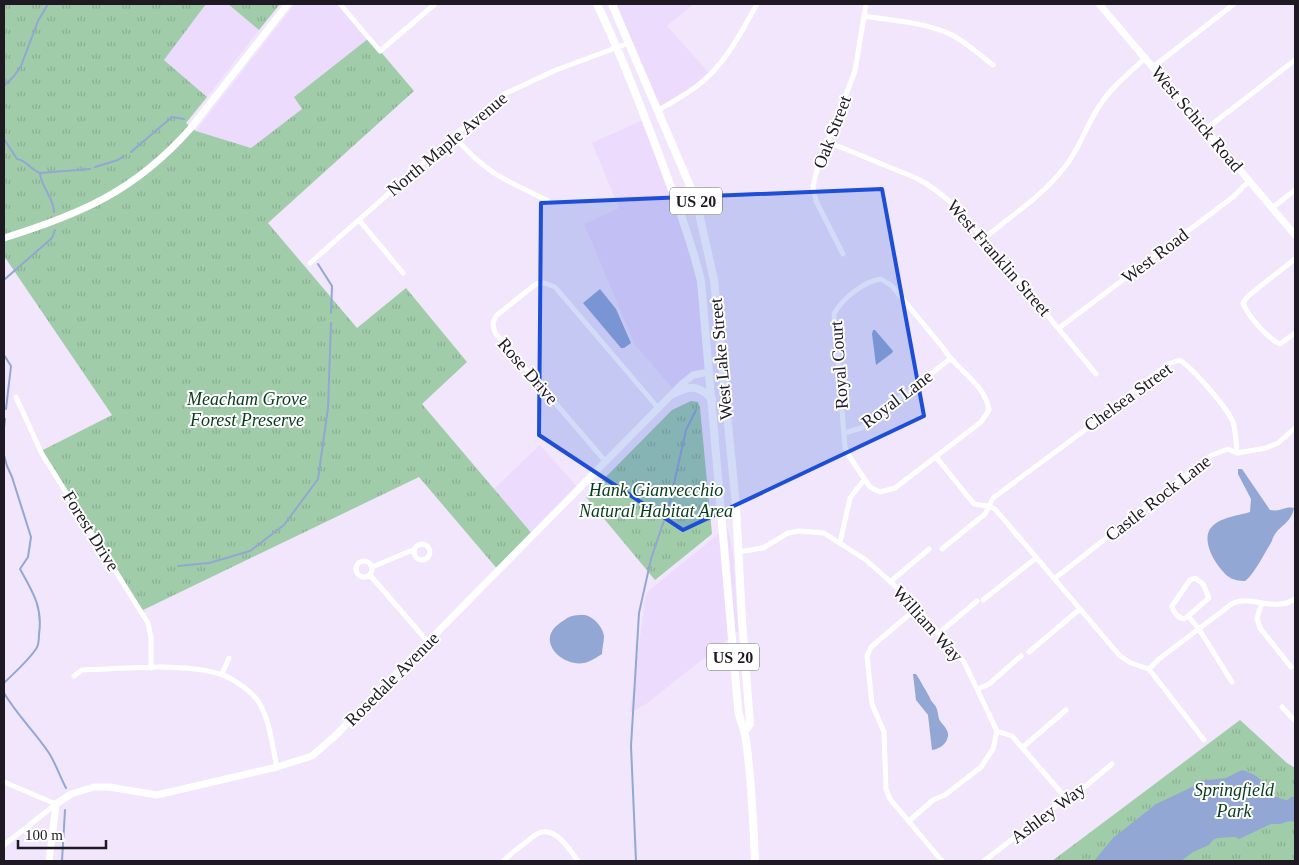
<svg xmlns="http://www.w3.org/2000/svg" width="1299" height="865" viewBox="0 0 1299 865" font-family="'Times New Roman',serif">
<defs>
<pattern id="park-tufts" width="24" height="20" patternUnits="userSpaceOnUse" patternTransform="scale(1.25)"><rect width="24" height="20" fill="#a1ccaa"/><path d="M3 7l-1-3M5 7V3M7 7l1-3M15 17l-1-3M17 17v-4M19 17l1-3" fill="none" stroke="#8aaf92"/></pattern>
</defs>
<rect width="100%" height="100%" fill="#f1e6fc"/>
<path fill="#ecdbfd" d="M206,4H228L259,30L207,97L164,60Z
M295,4H343L371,36L294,97L302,109L251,148L196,131Z
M614,4H693L667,26L709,73L697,84L658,108Z
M643,120L677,208L696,269L708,370L674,390L635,345L584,224L619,208L592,143Z
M540,445L578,488L533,534L494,489Z
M727,527L733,551L738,631L646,704L630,713L646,593Z"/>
<path fill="url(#park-tufts)" d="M4,4H206L164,60L207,97L186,123L196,131L251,148L302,109L294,97L369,38L414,91L268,223L357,328L406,288L467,362L422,404L534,536L499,571L419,477L141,611L41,451L112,415L4,256Z
M228,4H280L259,30Z
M691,401L698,402L700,408L712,534L655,580L586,497L672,410Z
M1240,720L1287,763L1295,768V861H1052Z"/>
<path fill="#92a7d3" d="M600,289L616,309L631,343L624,348H621L583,303Z
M873,330H875L893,351L892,353L876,365L872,334Z
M1238,469H1242L1270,510C1282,512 1284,506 1294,508C1291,525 1276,526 1272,541C1265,552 1254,575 1245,581C1240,581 1233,580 1229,577C1218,569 1201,543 1210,529C1219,517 1237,516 1250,512L1251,499L1238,474Z
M584,615C593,616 603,627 604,636C604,642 602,648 602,654C597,657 590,662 584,663C561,667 535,640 560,623C570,616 571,615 584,615Z
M913,674H916C921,682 925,689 930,698C931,702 935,704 936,707C938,711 938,715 939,719C942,725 949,729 948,736C947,744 939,749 932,750L928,715L916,700Z
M1242,770C1246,771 1253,774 1256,776C1269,785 1271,799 1288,800L1291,797H1295V822L1290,821L1280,824H1271L1239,839L1235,837L1217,838L1213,840L1209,845L1193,852L1181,861H1094L1113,838L1156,804L1192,787L1199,781L1226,778Z"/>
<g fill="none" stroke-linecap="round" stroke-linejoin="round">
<path stroke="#92a7d3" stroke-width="2" d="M4,86L14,76L21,66L38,21L48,4
M4,139L17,159C26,160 30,169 40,173L90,169
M131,152L172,117L184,119
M95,167L118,160L124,156
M40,173C41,187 54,198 54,212
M318,264L332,286L331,313
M5,279L52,238L55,230
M4,355L11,366L6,409
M4,428L5,419
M4,455L7,466L12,477L31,537L28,557L20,569C33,592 43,608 39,634C39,639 39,645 36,649C27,662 15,672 4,683
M178,566L209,563L250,551L284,525L318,479L328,408L331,323
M4,693C17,715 35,732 49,753C56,764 60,777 66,788
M62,861L65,810
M636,861L631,746L639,613L651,559L669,506L686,430L696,410"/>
<path stroke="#fff" stroke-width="5" d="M340,4L380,51L435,4
M864,16C893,21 925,22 952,35C967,43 980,55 993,65
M1153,67L1234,4
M657,111C671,103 685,95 697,86C725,65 740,34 757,4
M1206,129L1295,60
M454,136C484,172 506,181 547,200
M828,142L916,178C954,197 979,234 1005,265C1036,301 1066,338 1096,374
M1272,208L1295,190
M359,220L403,273
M983,239C1010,217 1042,196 1064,168C1080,149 1086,125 1100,105C1111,87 1130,73 1145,58
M843,254L816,201L813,186L817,170L855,71L866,4
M1295,259L1248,296L1243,303C1248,316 1267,338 1280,344L1295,333
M310,263L454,136L504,94L556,70L629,43
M881,279L892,286L944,349C957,371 985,383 989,410L981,422L895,488L880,492L870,487L849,456L845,447L834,314C842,299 864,281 881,279Z
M1059,328L1233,197L1249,181
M16,397L42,454L148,623L151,637V668
M845,433L861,428L950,359
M936,457L974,504L988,506L995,509L1120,656L1131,663L1149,669L1204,740
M606,462L496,334C492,326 492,322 497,315L536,284L544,283L555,287L659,409
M840,543L850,498L864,480
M414 552a8 8 0 1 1 16 0a8 8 0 1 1-16 0Z
M942,549L985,514L993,498L1085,430L1168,364L1180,360C1194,370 1226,406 1233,422C1236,432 1236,443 1237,453
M738,552L763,548L788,533L799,531L824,533L866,560L894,585L917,608L964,662L997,731L993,749L981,767L945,795L933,800L909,821
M356 569a8 8 0 1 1 16 0a8 8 0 1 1-16 0Z
M372,567L415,549
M370,575L428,642
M1054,579L1212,455L1228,449L1237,453L1266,448L1278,443L1295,428
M890,582L929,549
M983,600L1036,558
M1262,603L1257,618L1260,628L1291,667
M917,608L871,647L867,656L872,704L884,732L886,789L890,799L942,861
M1188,616L1184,619C1178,618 1173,612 1172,606L1190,580L1195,578L1203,584L1209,598L1188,616L1199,629L1232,682
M939,633L977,601
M1029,652L1080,609
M1149,669L1159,659L1233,603C1256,595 1272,613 1295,599
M222,674L229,658
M74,676L82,670C122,669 183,662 220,674C231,677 251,691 258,701C270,719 272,746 277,767
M978,689L989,684L1021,656
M1282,707L1295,721
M997,731L1012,736L1066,798
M1023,747L1066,710
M4,782L56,804L4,845
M504,861C510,854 518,848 525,843C530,839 536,833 542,832C558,829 570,851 578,861
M984,861L1066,798L1075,795L1112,764"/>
<path stroke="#fff" stroke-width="7" d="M1099,4L1295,235
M4,238C81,214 135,191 190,129L288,4
M49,861L56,804L71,794L94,787H109L157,795L277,767L312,756L335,736L682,384L693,375L709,372"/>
<path stroke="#fff" stroke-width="8" d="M597,4C620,52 639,102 658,152C674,195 690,237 701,281L738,708C739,720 745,729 746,741C752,781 753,821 755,861
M612,4L696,200L714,280L736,506L742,620L750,724L745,731
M673,394C689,386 698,384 712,399"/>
</g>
<path fill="#1d4ed8" fill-opacity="0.2" stroke="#1d4ed8" stroke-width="4" stroke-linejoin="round" d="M882,189L924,416L683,530L539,435L541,203Z"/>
<g text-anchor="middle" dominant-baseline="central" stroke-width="4" stroke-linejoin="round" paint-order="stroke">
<g fill="#fff" stroke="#625e65" stroke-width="1">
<rect x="670" y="187.5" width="52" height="27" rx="4"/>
<rect x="707" y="643.5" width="52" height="27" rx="4"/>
</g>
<g font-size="16" font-weight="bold" fill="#1e1923">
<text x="696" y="201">US 20</text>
<text x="733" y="657">US 20</text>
</g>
<g font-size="18" fill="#1e1923" stroke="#fff">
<text transform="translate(1197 119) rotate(50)">West Schick Road</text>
<text transform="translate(832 132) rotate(-69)">Oak Street</text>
<text transform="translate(447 144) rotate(-40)">North Maple Avenue</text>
<text transform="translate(1155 256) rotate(-37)">West Road</text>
<text transform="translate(999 258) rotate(49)">West Franklin Street</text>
<text transform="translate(721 359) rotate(-95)">West Lake Street</text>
<text transform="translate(839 365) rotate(-94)">Royal Court</text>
<text transform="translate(528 371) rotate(49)">Rose Drive</text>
<text transform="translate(1128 397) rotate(-36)">Chelsea Street</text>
<text transform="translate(897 399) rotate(-37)">Royal Lane</text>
<text transform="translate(1158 498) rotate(-38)">Castle Rock Lane</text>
<text transform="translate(91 531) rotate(58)">Forest Drive</text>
<text transform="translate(928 624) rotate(48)">William Way</text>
<text transform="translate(392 679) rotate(-45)">Rosedale Avenue</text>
<text transform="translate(1048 813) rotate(-37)">Ashley Way</text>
</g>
<g font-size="18" font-style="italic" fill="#073c1b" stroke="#fff">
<text x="247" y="399">Meacham Grove<tspan x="247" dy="21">Forest Preserve</tspan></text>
<text x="656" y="490">Hank Gianvecchio<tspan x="656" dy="21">Natural Habitat Area</tspan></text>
<text x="1234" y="790">Springfield<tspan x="1234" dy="21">Park</tspan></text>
</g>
</g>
<rect width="1299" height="865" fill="none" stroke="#1e1923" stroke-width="10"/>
<path d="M18 840v8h88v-8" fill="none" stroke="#1e1923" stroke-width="2.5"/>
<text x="25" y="840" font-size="15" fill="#1e1923" stroke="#ffffff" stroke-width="4" paint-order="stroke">100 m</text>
</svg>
